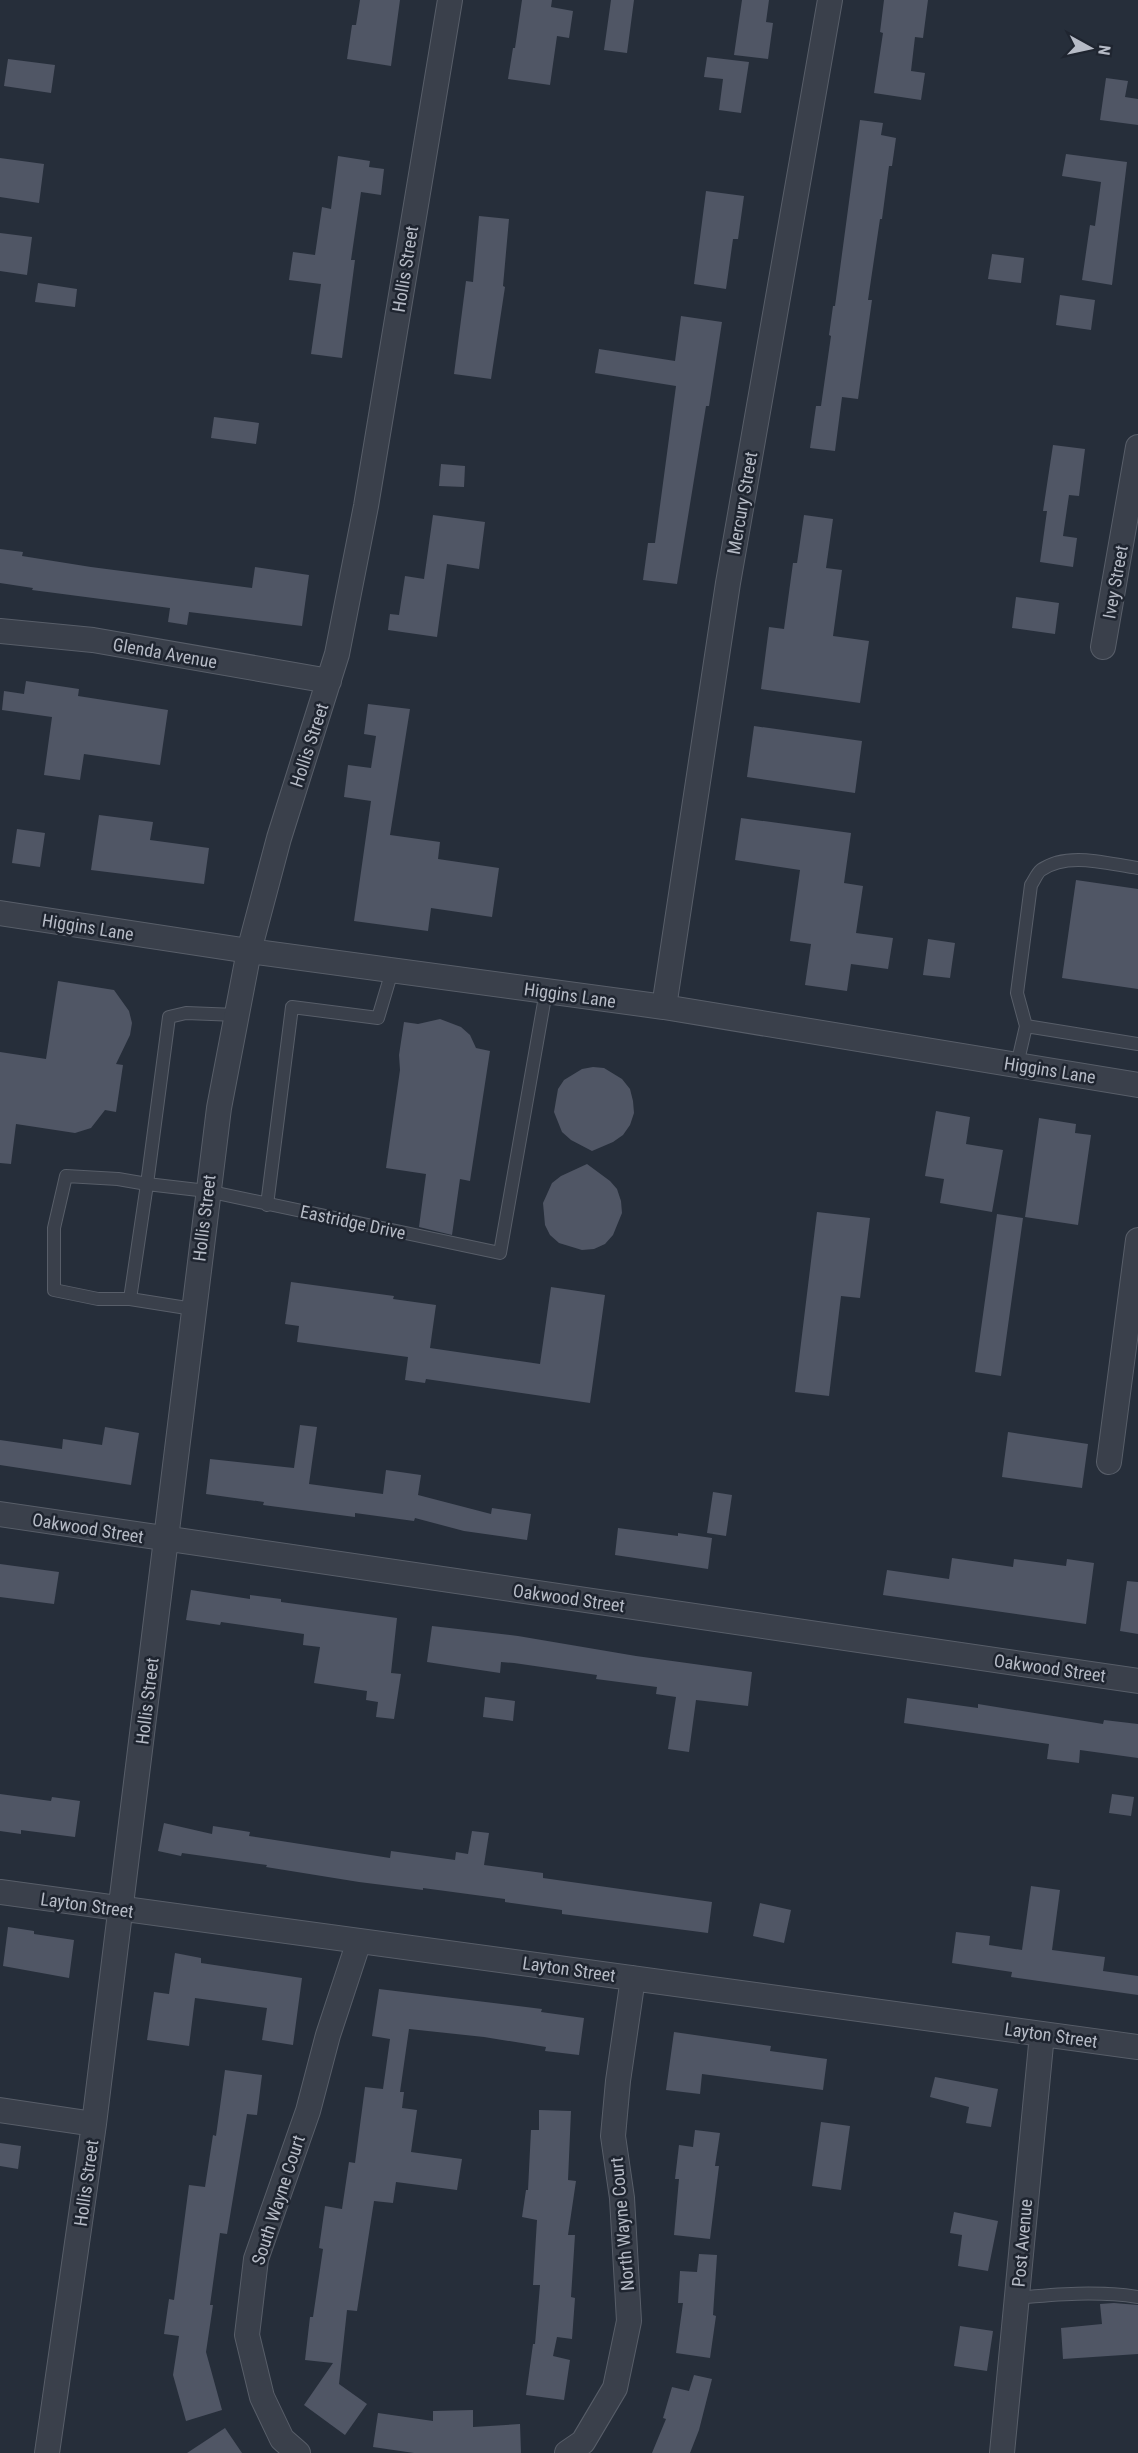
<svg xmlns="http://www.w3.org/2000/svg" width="1138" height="2453" viewBox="0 0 1138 2453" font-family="'Roboto Condensed',sans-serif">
<rect width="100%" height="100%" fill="#262e3a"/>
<path fill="#505665" d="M360,0H400L391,66L347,59L352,25H356Z
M522,0H552L551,7L573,11L569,38L557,36L550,85L508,79L513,48H515Z
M611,0H634L627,53L604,50Z
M742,0H769L766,22L773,23L768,59L734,55Z
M884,0H928L923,38L915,37L911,71L925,73L921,100L874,93L883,33L880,32Z
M707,57L749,62L741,113L719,110L723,79L704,77Z
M8,59L55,65L51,93L4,86Z
M1106,78L1128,81L1125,97L1138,99V125L1100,120Z
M860,120L883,123L881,135L896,138L892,166H889L882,219H880L868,300H872L858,399L842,397L835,451L810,448L816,406H821L831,336L829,335L833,306H835Z
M1066,154L1127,162L1112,285L1082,280L1090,225L1095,226L1101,182L1062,176Z
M338,156L370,161L369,167L384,169L381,195L361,192L351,260H355L342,358L311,354L321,284L289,280L293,252L315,255L322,207L331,209Z
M0,158L44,164L39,203L0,197Z
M706,191L744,196L738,239H733L726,289L694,284Z
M479,216L509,219L503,286L505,287L491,379L454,374L466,281L473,282Z
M0,233L32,237L27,275L0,271Z
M992,254L1024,258L1021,283L988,279Z
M38,283L77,289L75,307L35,302Z
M1060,295L1095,300L1091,330L1056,325Z
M681,316L722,322L709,406H706L677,584L643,580L648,543H655L676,386L595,373L599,349L675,361Z
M214,417L259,423L256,444L211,438Z
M1053,445L1085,449L1079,496L1069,495L1063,536L1077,538L1073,567L1040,562L1047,511H1043Z
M441,464L465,466L464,487L439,486Z
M433,515L485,522L479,569L447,564L437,637L388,630L390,614L399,615L405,576L424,579Z
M804,515L833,519L826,568L842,570L833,636L869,641L860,703L761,689L769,627L784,629L793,563H797Z
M0,549L23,552L22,556L91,567L252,588L255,567L309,575L302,626L189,612L187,625L168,622L170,608L32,590L33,588L0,583Z
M1016,597L1059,603L1055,634L1012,628Z
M26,681L79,689L78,696L168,710L160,765L84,754L80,780L44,775L52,717L2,710L4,691L24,694Z
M368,704L410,709L390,835L440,842L438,859L499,868L492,917L431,908L428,931L354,921L371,801L344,797L348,765L371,768L376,736L364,734Z
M754,726L862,741L855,793L747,777Z
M99,815L153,822L150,840L209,848L204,884L91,870Z
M741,818L851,833L844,883L863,886L856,933L893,938L888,969L851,964L847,991L805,985L811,944L790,941L800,870L735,860Z
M17,829L45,833L40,867L12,863Z
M1076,880L1138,889V989L1062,978Z
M928,939L955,943L950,978L923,975Z
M58,981L114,990L129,1011L132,1023L130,1035L116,1064L123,1065L116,1112L105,1110L91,1128L75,1133L16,1124L11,1164L0,1163V1052L46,1059Z
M440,1019L461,1027L470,1035L476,1048L490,1051L470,1181L460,1179L452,1235L419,1227L426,1174L386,1168L400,1070L399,1055L404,1022L418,1024Z
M593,1067L604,1068L622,1079L630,1089L633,1101L634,1113L630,1125L623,1135L613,1142L592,1151L571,1140L562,1132L554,1112L558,1089L564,1080L582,1069Z
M936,1111L970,1117L966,1144L1003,1150L992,1212L940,1203L944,1179L925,1176Z
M1039,1118L1076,1124L1075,1133L1091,1135L1078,1225L1025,1217Z
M587,1164L610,1181L617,1189L621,1201L622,1213L613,1235L605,1244L594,1249L582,1250L559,1243L550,1235L545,1225L543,1203L552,1183L561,1176Z
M817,1212L870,1218L860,1298L841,1296L829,1396L795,1392Z
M997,1214L1023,1218L1001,1376L975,1372Z
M291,1282L394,1296L393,1299L436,1305L430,1348L540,1364L551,1287L605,1295L590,1403L426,1379L425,1383L405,1380L408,1357L297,1342L299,1326L285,1324Z
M300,1425L317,1427L309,1484L383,1494L386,1470L421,1475L418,1495L491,1514L492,1508L531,1514L527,1540L464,1531L415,1518L414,1521L355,1513V1517L263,1505L264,1502L206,1494L210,1459L294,1468Z
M105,1427L139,1433L131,1485L0,1465V1440L62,1449L63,1439L102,1445Z
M1008,1432L1088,1444L1082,1488L1002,1477Z
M713,1492L732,1495L726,1536L707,1533Z
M618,1528L678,1536V1533L712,1538L708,1569L615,1555Z
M952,1558L1013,1567L1014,1559L1066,1566L1067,1559L1094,1563L1086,1624L883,1595L887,1570L949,1579Z
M0,1564L59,1572L54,1604L0,1597Z
M1127,1581L1138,1582V1634L1120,1631Z
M191,1590L250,1599V1595L281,1599V1602L397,1618L391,1673L401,1674L394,1719L376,1717L378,1702L366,1700L367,1691L314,1683L320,1647L303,1645L304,1634L221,1622L220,1625L186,1620Z
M432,1626L518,1636L636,1656L752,1672L748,1706L696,1700L689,1752L668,1749L676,1697L656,1694L657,1687L596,1679L597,1675L514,1663L501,1662L500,1673L427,1662Z
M485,1697L515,1701L513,1721L483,1717Z
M907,1698L978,1708V1704L1103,1724L1104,1720L1138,1724V1758L1080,1750L1079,1763L1047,1759L1049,1744L904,1723Z
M0,1794L51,1801L52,1797L80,1801L75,1837L21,1830V1834L0,1831Z
M1112,1794L1134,1797L1131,1816L1109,1813Z
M164,1823L212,1834L213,1826L250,1832L249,1836L390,1858L391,1851L455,1860L456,1852L468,1854L472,1831L489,1833L484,1865L543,1873V1878L712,1902L708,1933L562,1914V1910L505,1902V1899L423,1888V1890L359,1882L266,1867L267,1865L182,1853L181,1856L158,1851Z
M1031,1886L1060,1890L1052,1950L1105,1957L1103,1971L1138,1976V1995L1011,1977L1012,1972L952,1963L956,1932L990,1936L989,1945L1022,1950Z
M760,1903L791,1910L784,1943L753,1936Z
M8,1927L34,1931V1934L74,1940L69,1978L3,1966Z
M175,1953L201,1958V1963L302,1978L293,2045L262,2040L267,2008L195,1998L189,2046L147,2040L154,1992L169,1994Z
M379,1989L542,2009L541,2012L584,2018L579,2055L545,2051L546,2047L484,2037L409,2029L400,2092H404L402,2108L417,2110L411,2152L462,2159L457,2190L396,2182L393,2203L374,2201L357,2311L347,2310L339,2384L367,2404L345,2435L304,2405L333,2363L305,2360L310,2317H313L323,2249L319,2248L325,2206L342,2209L349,2162L355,2163L365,2087L383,2089L390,2039L372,2036Z
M674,2032L771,2046L770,2051L827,2059L823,2090L702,2074L700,2094L666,2090Z
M225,2070L262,2075L257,2115L247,2114L227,2234L220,2233L210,2305H213L206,2352L222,2410L186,2421L173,2375L179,2336L164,2334L169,2299L174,2300L189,2185L205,2187L213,2135L216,2136Z
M935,2077L998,2089L991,2127L966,2123L969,2107L930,2097Z
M539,2110L571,2111L568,2180L576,2181L568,2235H575L571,2297L575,2298L572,2339L557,2337L553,2356L570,2360L564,2400L526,2395L533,2344H535L540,2285H533L537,2220L522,2217L526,2190H528L531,2130H539Z
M821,2122L850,2126L841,2190L812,2186Z
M695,2130L720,2133L715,2166H719L710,2239L674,2235L679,2179H675L679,2145L693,2147Z
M0,2143L21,2146L18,2169L0,2166Z
M954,2212L998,2221L988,2271L958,2266L962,2235L950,2233Z
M699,2254L717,2255L713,2315L716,2316L710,2358L676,2353L683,2303H678L680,2271L697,2272Z
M1114,2303L1138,2305V2354L1063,2359L1061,2328L1102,2324L1100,2304Z
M960,2326L993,2331L987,2371L954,2366Z
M694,2375L712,2379L699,2430L690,2453H652L666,2419L663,2418L672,2387L689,2391Z
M473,2410V2427L520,2424L521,2453H414L373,2447L378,2413L433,2421V2411Z
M225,2428L242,2453H187Z"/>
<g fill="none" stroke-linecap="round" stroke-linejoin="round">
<g stroke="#585e69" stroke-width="14">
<path id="service" d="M237,1015L186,1013L169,1017L147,1184L207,1191L500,1253L546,991
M1026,1026L1138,1044
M1017,1065L1026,1026L1017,993L1031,885C1034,881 1037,873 1041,870C1068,851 1108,864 1138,868
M267,1205L292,1007L378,1018L392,971
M130,1299H98L54,1290V1228L66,1176L118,1179L147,1184L130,1299L193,1309
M1017,2298C1058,2294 1097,2291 1138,2297"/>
</g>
<g stroke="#585e69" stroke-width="26">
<path id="minor" d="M0,631L93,640L329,681
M1103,647L1138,447
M0,913L249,951L664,1007L1138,1085
M664,1007L728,583L830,0
M1109,1462L1138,1240
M0,1514L1138,1681
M0,1892L1138,2047
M0,2110L94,2124
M47,2453L94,2124L219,1108L249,951L279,838L337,654L366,506L450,0
M298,2453L282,2439L262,2397L247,2335L256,2259L308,2111L328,2035L359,1941
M567,2453L583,2442L615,2388L629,2321L622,2198L613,2136L618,2081L633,1978
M1002,2453L1042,2034"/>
</g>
<use href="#service" stroke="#3a404b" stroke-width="12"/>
<use href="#minor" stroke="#3a404b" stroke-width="24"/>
</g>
<g text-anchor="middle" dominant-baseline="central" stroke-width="5" stroke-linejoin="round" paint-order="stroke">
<g font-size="18" fill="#b6bbc6" stroke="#1f2530">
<text transform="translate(405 269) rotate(-81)">Hollis Street</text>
<text transform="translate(742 503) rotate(-80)">Mercury Street</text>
<text transform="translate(1115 582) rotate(-80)">Ivey Street</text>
<text transform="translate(165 653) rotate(10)">Glenda Avenue</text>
<text transform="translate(309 745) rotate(-72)">Hollis Street</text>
<text transform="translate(88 927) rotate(9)">Higgins Lane</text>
<text transform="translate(570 995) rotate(8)">Higgins Lane</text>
<text transform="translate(1050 1070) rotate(9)">Higgins Lane</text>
<text transform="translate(204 1218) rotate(-83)">Hollis Street</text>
<text transform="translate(353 1222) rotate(12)">Eastridge Drive</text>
<text transform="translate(88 1528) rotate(9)">Oakwood Street</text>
<text transform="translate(569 1598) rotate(8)">Oakwood Street</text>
<text transform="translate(1050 1668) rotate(8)">Oakwood Street</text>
<text transform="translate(147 1701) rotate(-83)">Hollis Street</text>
<text transform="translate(87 1905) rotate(8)">Layton Street</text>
<text transform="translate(569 1969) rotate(8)">Layton Street</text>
<text transform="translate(1051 2035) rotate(8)">Layton Street</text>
<text transform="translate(86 2183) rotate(-82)">Hollis Street</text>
<text transform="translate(278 2200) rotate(-72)">South Wayne Court</text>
<text transform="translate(622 2224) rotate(-95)">North Wayne Court</text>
<text transform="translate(1022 2243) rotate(-85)">Post Avenue</text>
</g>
</g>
<g transform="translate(1090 48) rotate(98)" stroke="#1f2530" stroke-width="4.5" paint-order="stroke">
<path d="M0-4.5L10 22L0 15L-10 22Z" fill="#b6bbc6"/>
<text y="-9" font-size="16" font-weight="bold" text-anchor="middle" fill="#b6bbc6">N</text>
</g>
</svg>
